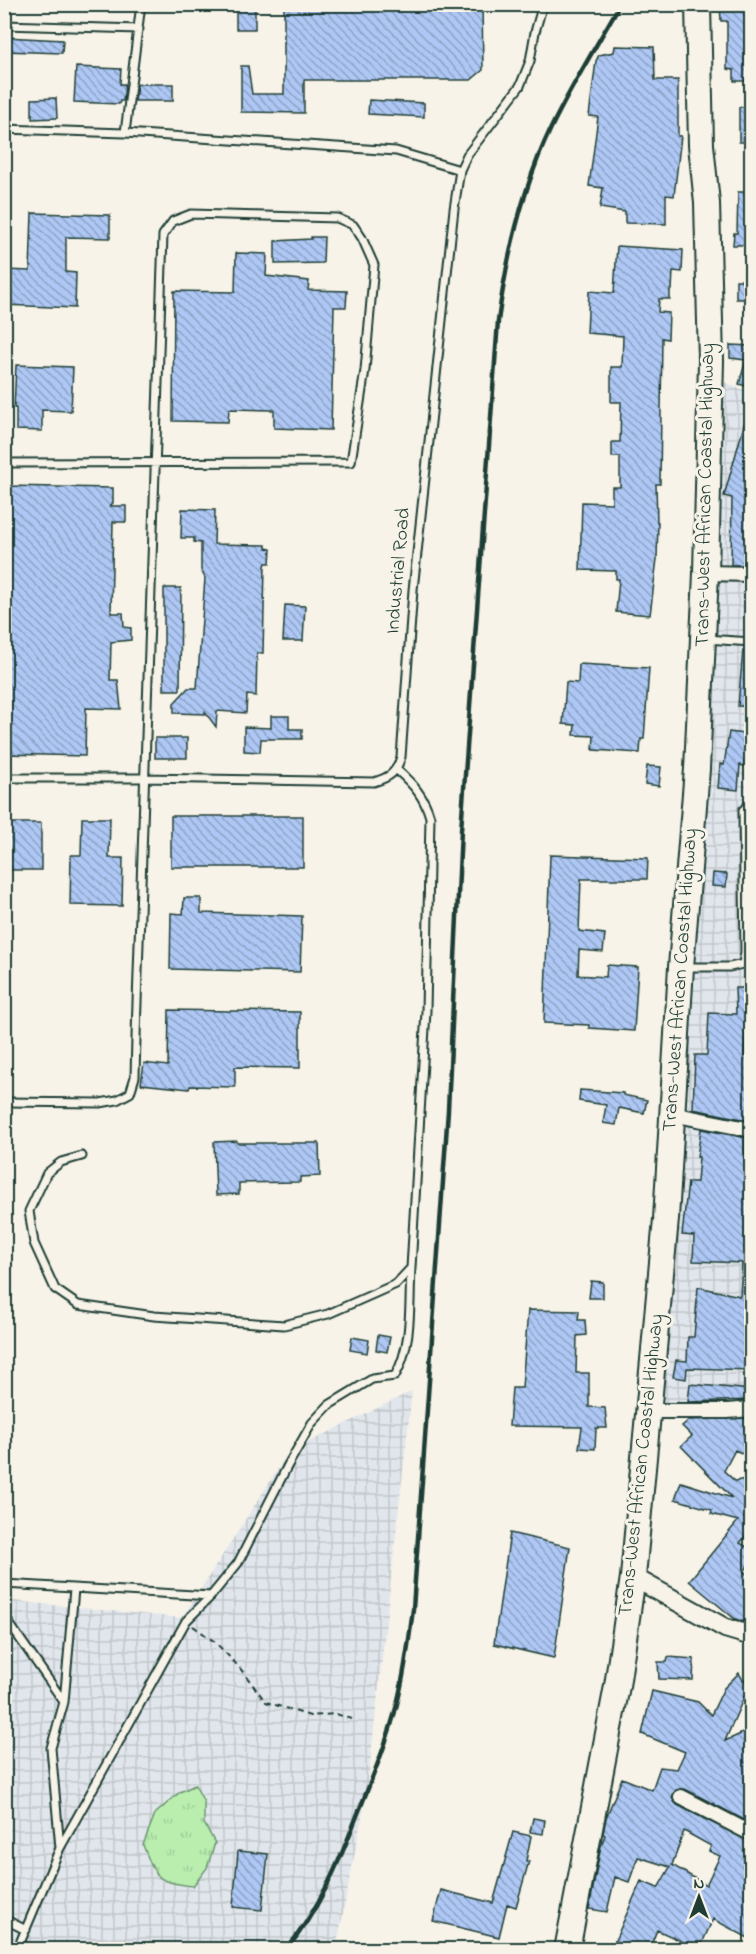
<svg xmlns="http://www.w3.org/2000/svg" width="756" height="1954" viewBox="0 0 756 1954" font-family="'Indie Flower',sans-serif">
<defs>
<pattern id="industrial-grid" width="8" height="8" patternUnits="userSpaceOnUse" patternTransform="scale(1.5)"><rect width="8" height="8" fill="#e1e6ec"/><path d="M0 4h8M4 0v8" fill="none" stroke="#c1c6cb"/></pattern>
<pattern id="grass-tufts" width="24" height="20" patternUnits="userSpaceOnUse" patternTransform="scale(1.5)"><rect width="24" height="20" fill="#b9eeaf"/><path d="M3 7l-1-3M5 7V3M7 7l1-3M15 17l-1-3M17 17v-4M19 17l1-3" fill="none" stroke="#9fcd97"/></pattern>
<pattern id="building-back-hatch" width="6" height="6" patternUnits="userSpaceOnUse" patternTransform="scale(1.5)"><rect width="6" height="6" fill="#aec7f4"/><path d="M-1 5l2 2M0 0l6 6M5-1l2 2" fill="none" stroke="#8da3c6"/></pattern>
</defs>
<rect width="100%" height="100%" fill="#f7f3e8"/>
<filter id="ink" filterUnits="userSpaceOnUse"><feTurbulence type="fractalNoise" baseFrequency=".0167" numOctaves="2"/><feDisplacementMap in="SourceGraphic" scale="12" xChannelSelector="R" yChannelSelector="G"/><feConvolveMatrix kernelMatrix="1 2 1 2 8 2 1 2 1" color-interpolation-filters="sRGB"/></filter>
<g filter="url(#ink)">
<path fill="url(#industrial-grid)" d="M706,375L752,393L751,1404L654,1410Z
M412,1391L367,1791L336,1949H5L4,1600L182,1618L289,1452Z"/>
<path fill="url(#grass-tufts)" stroke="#6c9672" stroke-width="1.5" d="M195,1785L204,1802V1823L215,1843L207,1868L193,1886C155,1881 157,1880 143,1845L155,1814L180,1792Z"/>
<path fill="url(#building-back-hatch)" stroke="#1f3d34" stroke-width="1.5" fill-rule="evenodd" d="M236,4H255V29H236Z
M284,4H482L483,70L471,80H304V113L241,112V66H248L252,94H284Z
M720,4H752L751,81H734V70L727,69V21H721Z
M4,37L63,40L62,53L4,51Z
M615,46L654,47L655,80H678V136H681L674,196L666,195V224L625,223V212L600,208L603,188L589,186L598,117L589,116L596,61L599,55L614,52Z
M76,67L121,69L120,84H125L123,101H120L119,104L74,102Z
M137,84H173V101H135Z
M56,98L57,118L32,119V99Z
M369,100L424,103V117L368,114Z
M739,107H752V142H739Z
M738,192H752V245H733L734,233H737Z
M32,213L110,215V238L66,237V272L76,273L75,308L4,305V270L30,271Z
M311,237H324L323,263L275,264V241L311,239Z
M617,246L683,250L682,272L673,271L672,290H670V299H659L658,312L669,313L668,339L662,338L660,484H656L657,522H658L657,559L650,615L616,612L619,579H616V571L580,570L582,502L612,503V487H620V457H612V442H620L621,402H611V367H622L623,336L587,333L589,291L614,293Z
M236,253L267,254L266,276L309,281L308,290L347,291L346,307H334L331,430L274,428V410L229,409L228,422L173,421L174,291L235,292Z
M736,280H752V299H736Z
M730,345L752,346V388L739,384L746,360L730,358Z
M16,365L73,367L71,411L42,410V431L16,430V408H14Z
M748,411L752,412V565H731L732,498L724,496Z
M4,486L113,488V503L110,506H126V522H113L111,613H123L124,627L131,628V640L111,642L110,680H118L121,709L86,708L85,756L4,754Z
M182,509L215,510L214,544L266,545V548L271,549L270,563H266L265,566L263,653H257L256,696L247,695L246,713L217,711L216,727L205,712V714L174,713V703L188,688H197L205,578L201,570V543L194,542V538H181Z
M164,588H181L180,690H164Z
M285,605L305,606L303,641H283Z
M743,650L752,651V707L738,706Z
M579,664L649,668L644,739H641L640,753L593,750L594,736L574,735L575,725L563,724L566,682L578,683Z
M271,716H289V729H302V739H261L260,752L244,751V727L271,728Z
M729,732L752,735V760L745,759L744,766L740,765L738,790L718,788L720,764L724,765Z
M155,738H187V758H155Z
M647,766L661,767L659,786L645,784Z
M171,816H303V867H171Z
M82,818H110L109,858H123L122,906L70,905L71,855H81Z
M4,823H41V870H4Z
M550,855L648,858L647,879H581L579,931L605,934L603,952L579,950L578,975L606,977L607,965L638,967L634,1031L589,1028V1025L544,1023Z
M713,873L727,874L726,887L712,886Z
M184,898H201V913L302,916L300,972L170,969L171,913L183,914Z
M735,988H752V1006H747L744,1056L752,1057V1121L693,1109L695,1055H707L709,1013L736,1014Z
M169,1010L300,1012V1068L235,1067V1087L190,1086L189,1089L141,1084L144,1063L168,1066Z
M580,1090L623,1093V1095L647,1100L644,1113L619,1108L616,1125L603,1123L606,1105L579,1101Z
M701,1129L752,1139V1142L745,1141V1164H752V1370L687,1368L686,1379L673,1377L676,1360L687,1361L688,1337H694L698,1287L740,1296L742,1263L693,1261L694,1236L682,1235L688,1182H697L699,1157H697Z
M237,1141V1143H319L320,1176L300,1177V1182L239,1183V1194L216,1195L214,1142Z
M591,1281L603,1282V1298H589Z
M528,1310L579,1311L578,1320H585L586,1335L577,1336L576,1373H589V1407L605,1408L607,1428H596L595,1449L579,1448L582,1427L509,1426L512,1388H522Z
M378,1335L390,1337L387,1352L376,1350Z
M352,1337L369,1340L367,1353L350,1350Z
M690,1384L752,1390V1400L688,1402Z
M752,1418V1458L735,1450L724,1471L735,1481L752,1478V1517L748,1513L744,1518L752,1524V1528L740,1543L752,1550V1559L744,1572L752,1578V1624L735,1619L689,1581L738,1521L711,1514L712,1510L675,1499L681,1482L732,1498L681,1446L692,1436L682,1426L689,1420Z
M510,1533L570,1547L554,1658L494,1644Z
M668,1657L694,1659L693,1680L659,1679L658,1662H667Z
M739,1673L743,1680L752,1674V1708L744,1697L725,1741L752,1729V1824L685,1789L676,1790L672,1798L677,1805L752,1843V1940L713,1919L699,1950H685L688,1944L657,1930L649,1950H611L641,1881L658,1888L670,1867L638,1857L629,1882L615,1877L607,1912L589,1909L601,1846L605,1835L603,1834L606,1818L622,1778L652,1790L660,1767L677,1769L685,1752L642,1734L652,1691L698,1702L711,1715L724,1688ZM684,1831L711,1846L709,1851L720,1856L706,1885L672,1865Z
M533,1818L545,1820L543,1834L530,1832Z
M513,1832L531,1836L526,1861H529L516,1907L507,1904L499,1937L433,1921L441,1890L493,1903Z
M238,1851L268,1854L262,1910L233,1907Z"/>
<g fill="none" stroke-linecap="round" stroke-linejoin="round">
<g stroke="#1f3d34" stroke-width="11">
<path id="service" d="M4,25L139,29
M4,129L125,133L396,151L460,170
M125,133L141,4
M4,463L351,462L365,370L374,265L362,238L353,225L337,218L191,214L173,221L163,235C152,515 142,796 135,1077L130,1093L117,1100L100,1103L4,1102
M706,639L752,642
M4,778H143L374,782C390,777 396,773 401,757L413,590L454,209L460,170L467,155L520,86L530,61L535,32L543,4
M686,967H730L743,964L745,953L743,810L752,802
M82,1156L61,1162L47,1173L29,1211L34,1243L55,1289L78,1305L154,1316L284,1325L328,1314L396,1284L411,1268L426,1011L430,817C424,796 413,784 397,770
M4,1584L211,1596
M4,1616L64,1702L51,1748L60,1848
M64,1702L74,1589
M4,1919L26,1930
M17,1950L60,1848L186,1621L211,1596L238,1563L288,1465L312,1423L329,1405L372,1379L395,1376C413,1345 409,1303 411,1268"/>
</g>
<g stroke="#1f3d34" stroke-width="18">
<path id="minor" d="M706,573L752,574
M672,1114L752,1130
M650,1411H727L752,1409
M681,1797L752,1834"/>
</g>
<g stroke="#1f3d34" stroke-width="22">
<path id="tertiary" d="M633,1577L725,1628L752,1636"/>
</g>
<g stroke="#1f3d34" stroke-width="28">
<path id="trunk" d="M567,1950L617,1686L633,1577L666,1219L681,967L697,769L706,573L711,361L707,203L701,145L698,4"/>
</g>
<path stroke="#1f3d34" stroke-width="2" stroke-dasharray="6 4.5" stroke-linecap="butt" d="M193,1626L215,1642L239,1667L266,1702L310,1716L336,1714L355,1720"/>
<use href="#service" stroke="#f7f3e8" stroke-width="7"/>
<use href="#minor" stroke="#f7f3e8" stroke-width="14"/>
<use href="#tertiary" stroke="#f7f3e8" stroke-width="18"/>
<use href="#trunk" stroke="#f7f3e8" stroke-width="24"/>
<path stroke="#1f3d34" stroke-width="4.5" d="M286,1950C318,1911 337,1867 355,1821C370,1783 387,1744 397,1704C405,1673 409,1641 413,1609L448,1110L461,830L498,321C507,255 522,189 551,128C571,86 597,45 620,4"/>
</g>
</g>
<g text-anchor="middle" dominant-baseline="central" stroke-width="6" stroke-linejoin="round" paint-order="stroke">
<g font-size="20" fill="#1f3d34" stroke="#f7f3e8">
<text transform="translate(706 495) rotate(-89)">Trans-West African Coastal Highway</text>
<text transform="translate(399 571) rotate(-85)">Industrial Road</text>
<text transform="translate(681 980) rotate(-86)">Trans-West African Coastal Highway</text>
<text transform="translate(642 1465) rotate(-84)">Trans-West African Coastal Highway</text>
</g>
</g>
<rect width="756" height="1954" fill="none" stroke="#f7f3e8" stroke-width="24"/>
<rect x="12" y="12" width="732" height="1930" fill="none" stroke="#1f3d34" stroke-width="2" filter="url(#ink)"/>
<g transform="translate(699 1897)" stroke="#f7f3e8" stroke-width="4.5" paint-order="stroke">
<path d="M0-4.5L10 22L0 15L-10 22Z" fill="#1f3d34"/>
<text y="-9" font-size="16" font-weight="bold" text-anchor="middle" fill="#1f3d34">N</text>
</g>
</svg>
